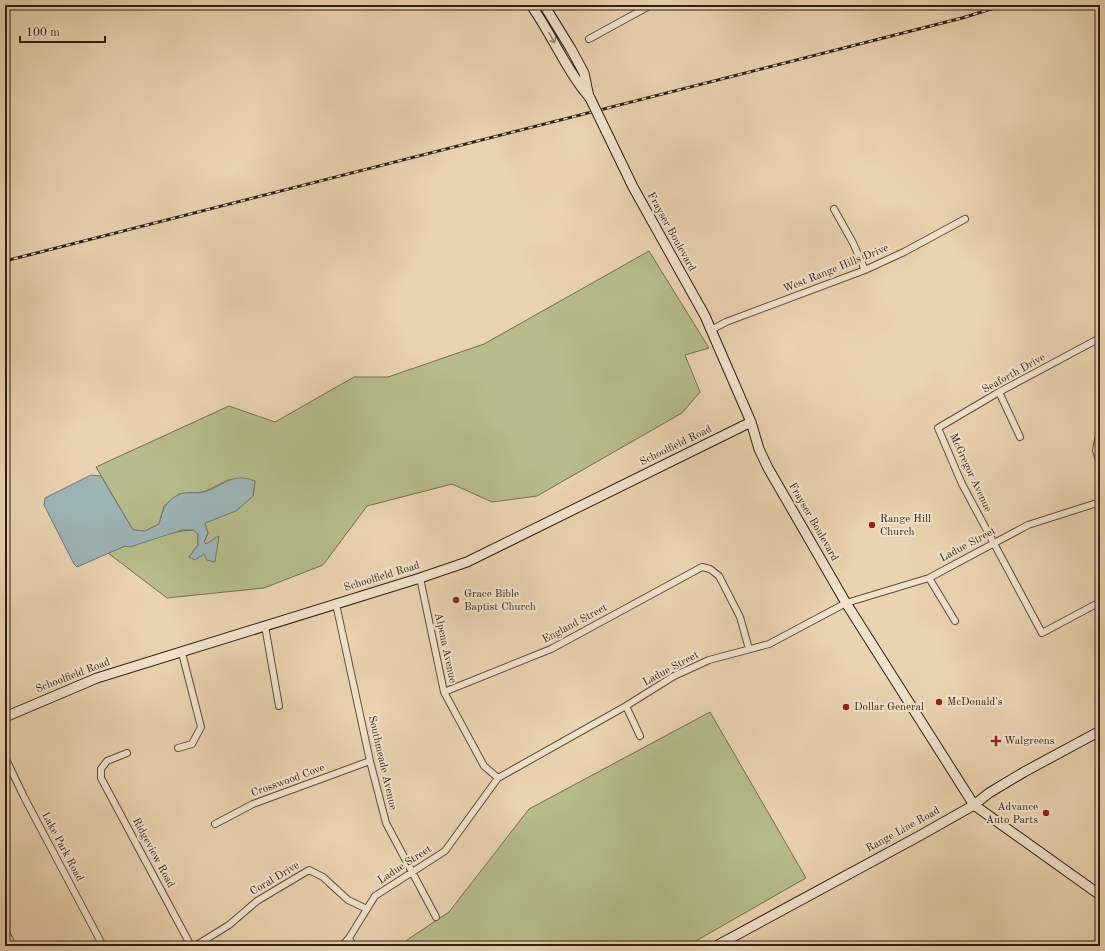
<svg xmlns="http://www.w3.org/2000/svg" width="1105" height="951" viewBox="0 0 1105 951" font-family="'Old Standard TT',serif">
<rect width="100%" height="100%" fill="#ead3b0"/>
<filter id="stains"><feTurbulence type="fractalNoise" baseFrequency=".005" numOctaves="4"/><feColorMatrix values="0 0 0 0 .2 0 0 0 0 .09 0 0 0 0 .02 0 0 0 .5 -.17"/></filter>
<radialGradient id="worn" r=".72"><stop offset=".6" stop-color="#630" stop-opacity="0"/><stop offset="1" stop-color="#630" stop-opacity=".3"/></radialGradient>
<path fill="#b6bc8b" stroke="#726e50" d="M649,251L709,348L685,355L700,392L682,413L537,496L492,502L452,484L367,506L323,565L264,588L167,598L108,553C131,543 168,531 193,530L198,534V545L189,557L219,536L206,544L204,542L208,533L204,522L236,511L253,496L255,481L228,480L204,492L179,494L164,506L159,524L145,531L133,530L96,467L229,406L275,422L354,377H388L484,344Z
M710,712L806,878L687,946H403L401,944L449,912L529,809Z"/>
<path fill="#9db5b7" stroke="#717976" d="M91,475L101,476L133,530L145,531L159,524C163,511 164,502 178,495C185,491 195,494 203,492C222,488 231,471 255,481L253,496L236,511L205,523L208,533L204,542L206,544L219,536L215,562L207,560L204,554L195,560L189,557L198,545V534L193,530H182L130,547L125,546L77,567L74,564L44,505L45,498Z"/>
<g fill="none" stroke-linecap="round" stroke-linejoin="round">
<g stroke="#5d4c3b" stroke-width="8">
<path id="street" d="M589,39L651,5
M834,209L853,243L865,270
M711,330L726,322L865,270L904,252L965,219
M1100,338L999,392L938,428L962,484L1042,633L1100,602
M999,392L1020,437
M1100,430L1096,450L1100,465
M420,578L444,692L484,766L498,778
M929,578L955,621
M336,604L370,761L386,823L436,917
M265,626L279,706
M444,692L551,649L702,567L710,569L719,576L740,617L749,649
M626,706L640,736
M178,748L192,744L201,727L182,653
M127,753L107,761L101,769V778L191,946
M5,757L24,797L103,946
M215,824L253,804L370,761
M5,931L13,946
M349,938L353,946
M195,946L229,925L257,901L309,870L323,877L348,900L367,909
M342,946L349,938L375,896L445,851L498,778L626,706L674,676L709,660L769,644L846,603L929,578L1028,525L1100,502"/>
</g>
<g stroke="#2e1f14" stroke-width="11">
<path id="secondary" d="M531,5C552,35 566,70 590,98
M544,5L571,49L584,73L589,97
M606,131L633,187L705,316L751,422L759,449L768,468L846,603L974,805L1100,895
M5,717L97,678L420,578L467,562L751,422
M716,946L921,835L974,805L989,793L1024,772L1100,731"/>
</g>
<use href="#street" stroke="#f1e2cc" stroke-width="6"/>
<use href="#secondary" stroke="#f1e2cc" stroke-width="9"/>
<g stroke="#2e1f14" stroke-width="3">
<path id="rail" d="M5,261L962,18L1004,5"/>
</g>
<use href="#rail" stroke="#f1e2cc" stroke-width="1.5" stroke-dasharray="4.5" stroke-linecap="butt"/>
<g stroke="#2e1f14" stroke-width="11" stroke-linecap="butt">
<path id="secondary-bridge" d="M590,98L606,131"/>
</g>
<use href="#secondary-bridge" stroke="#f1e2cc" stroke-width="9"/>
</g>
<defs><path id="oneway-shaft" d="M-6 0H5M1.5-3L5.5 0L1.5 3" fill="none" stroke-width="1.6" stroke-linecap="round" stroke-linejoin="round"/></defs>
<use stroke="#998a79" href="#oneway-shaft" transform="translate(552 38) rotate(60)"/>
<g fill="#8f2418" stroke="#f1e2cc" stroke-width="1.5">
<circle cx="872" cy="525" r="4"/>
<circle cx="456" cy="600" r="4"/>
<circle cx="939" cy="702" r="4"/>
<circle cx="846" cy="707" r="4"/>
<path d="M994 735h4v4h4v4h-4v4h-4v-4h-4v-4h4z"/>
<circle cx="1046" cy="813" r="4"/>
</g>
<g text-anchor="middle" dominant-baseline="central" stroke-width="4" stroke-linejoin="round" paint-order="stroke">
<g font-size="11" fill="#2e1f14" stroke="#f1e2cc">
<text transform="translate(671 232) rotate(61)">Frayser Boulevard</text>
<text transform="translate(836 269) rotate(-22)">West Range Hills Drive</text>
<text transform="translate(1014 374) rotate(-29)">Seaforth Drive</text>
<text transform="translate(676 446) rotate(-26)">Schoolfield Road</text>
<text transform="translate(970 473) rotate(65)">McGregor Avenue</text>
<text transform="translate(813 522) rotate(60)">Frayser Boulevard</text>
<text transform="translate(968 545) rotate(-28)">Ladue Street</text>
<text transform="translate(382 577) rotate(-17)">Schoolfield Road</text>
<text transform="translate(575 624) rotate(-28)">England Street</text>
<text transform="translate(445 648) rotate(78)">Alpena Avenue</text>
<text transform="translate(671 669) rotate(-28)">Ladue Street</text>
<text transform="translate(73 676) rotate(-21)">Schoolfield Road</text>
<text transform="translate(382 763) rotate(77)">Southmeade Avenue</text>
<text transform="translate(288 781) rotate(-20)">Crosswood Cove</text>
<text transform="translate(903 830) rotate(-29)">Range Line Road</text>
<text transform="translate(62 847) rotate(62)">Lake Park Road</text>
<text transform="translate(153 853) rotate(62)">Ridgeview Road</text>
<text transform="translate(405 865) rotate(-33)">Ladue Street</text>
<text transform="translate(275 879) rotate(-31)">Coral Drive</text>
</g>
<g font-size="11" fill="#2e1f14" stroke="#f1e2cc" text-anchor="start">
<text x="880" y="519">Range Hill<tspan x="880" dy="13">Church</tspan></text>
<text x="464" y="594">Grace Bible<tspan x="464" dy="13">Baptist Church</tspan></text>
<text x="947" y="702">McDonald's</text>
<text x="854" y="707">Dollar General</text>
<text x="1004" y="741">Walgreens</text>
<text x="1038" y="807" text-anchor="end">Advance<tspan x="1038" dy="13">Auto Parts</tspan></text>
</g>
</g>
<rect width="1105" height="951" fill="none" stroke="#ead3b0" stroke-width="20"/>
<rect x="6" y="6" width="1093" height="939" fill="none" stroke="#2e1f14" stroke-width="2"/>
<rect x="10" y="10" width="1085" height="931" fill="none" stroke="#2e1f14"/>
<path d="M20 36v6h85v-6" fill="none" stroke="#2e1f14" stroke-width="2"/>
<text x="26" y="36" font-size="12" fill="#2e1f14" stroke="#f1e2cc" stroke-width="3" paint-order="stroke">100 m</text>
<rect width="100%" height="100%" filter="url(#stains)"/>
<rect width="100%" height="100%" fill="url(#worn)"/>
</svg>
